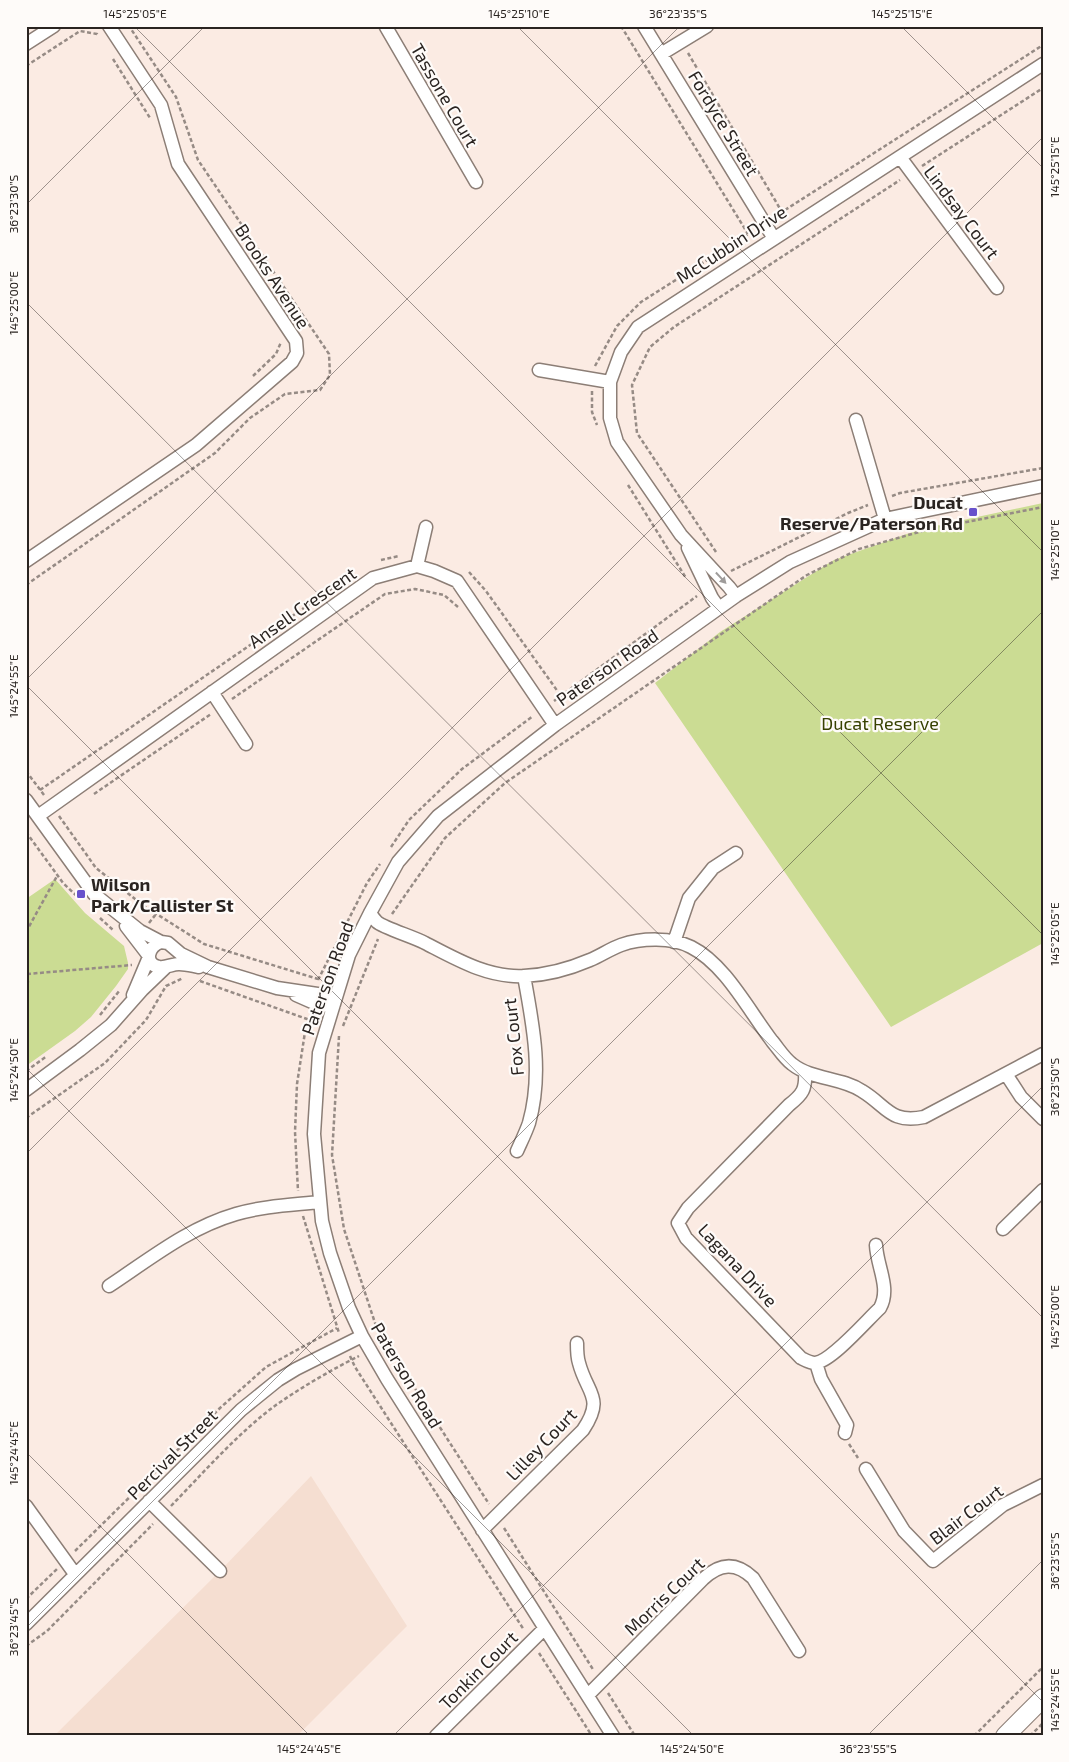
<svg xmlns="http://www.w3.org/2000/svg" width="1069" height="1762" viewBox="0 0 1069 1762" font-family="'Exo 2',sans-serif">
<rect width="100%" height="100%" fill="#fbebe3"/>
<path fill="#f5ded1" d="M311,1476L407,1626L297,1736H54L220,1571Z"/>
<path fill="#cbdc93" d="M1043,503V943L891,1027L655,683L720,632L834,560L921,529Z
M55,879L85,913L124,946L128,963V969L116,986L91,1017L75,1031L26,1066V899Z"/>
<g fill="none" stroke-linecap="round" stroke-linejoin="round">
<g stroke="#8c7e76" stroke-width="15">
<path id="street" d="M387,26L386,27L476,182
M644,26L773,237
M26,44L54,26
M661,54L707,26
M900,157L997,288
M539,370L610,382
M856,420L885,519
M688,548L712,598L719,608
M26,561L196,445L292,362L297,353L296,341L178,164L161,105L109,26
M417,566L426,527
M736,596L729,587L681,535L617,442L610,418V382L621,352L638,327L1043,64
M212,692L246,744
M26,800L94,894L140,931L161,942L168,943L181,954L208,967L277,988L324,995L334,1004
M38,816L373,578L417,566L434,571L457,581L555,725
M370,913C372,916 374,919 377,922C384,928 414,937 425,943C456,959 488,978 524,976C547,975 569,969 590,960C600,956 610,949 621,945C641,938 672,937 691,947C725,964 749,1011 772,1041C778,1048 784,1058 792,1064C812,1080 841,1077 862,1091C887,1106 890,1124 924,1117L1043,1054
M126,926L149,956
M161,942C148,946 143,964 159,967C166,968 172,964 179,964C186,964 193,966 199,967
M674,942L689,898L713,868L736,853
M133,995L149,957
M296,995L321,1006L334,1004
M805,1072C806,1089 803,1094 789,1105L688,1208L678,1223L686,1238L801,1358C805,1360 810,1363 815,1363C831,1362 867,1320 880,1308C891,1288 877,1267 876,1245
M1006,1074L1021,1097L1043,1119
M26,1090L80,1050L111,1025L142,990L166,967
M517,1151C521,1142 526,1132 529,1123C543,1074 533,1025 524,976
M1003,1229L1043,1190
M109,1286C150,1259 188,1228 236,1214C263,1206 292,1205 320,1202
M816,1363L821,1379L847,1425L845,1433
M866,1469L904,1531L933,1561L1003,1505L1043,1485
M149,1501L220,1571
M26,1506L75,1574
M482,1530L583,1430C605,1397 587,1394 579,1363C577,1357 577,1349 577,1343
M26,1624L241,1410L278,1380L296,1369L362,1336
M588,1695L703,1579C720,1563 736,1562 753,1578L799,1651
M436,1736L544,1629
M613,1736L387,1379L362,1336L349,1308L330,1253L322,1221L314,1134L319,1053L349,955L370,913L398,862L438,816L555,725L736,596L790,562L885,519L1043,486"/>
</g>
<g stroke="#8c7e76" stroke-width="20">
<path id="secondary" d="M1005,1736L1043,1698"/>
</g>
<path stroke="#968b85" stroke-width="2.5" stroke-dasharray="4 2.5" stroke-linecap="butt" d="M621,26L748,234
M688,53L782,212
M113,59L150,118
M26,66L80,31L97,34L98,36
M922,166L1043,88
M774,217L1043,45
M595,366L617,326L641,302L753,231
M253,376L276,354L281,342
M592,391V412L597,425
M628,485L686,578
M892,496L900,493L1043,468
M716,552L637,433L632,385L650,347L674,327L900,180
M381,560L399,556
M731,571L848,513L868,505
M469,572L486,591L561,696
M26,585L215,453L250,418L285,394L320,390L330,375L329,354L198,160L176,97L129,26
M232,699L385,594L415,589L444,595L458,607
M554,701L697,596
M26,771L44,795
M40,790L343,581
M94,794L211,714
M59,816L96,868L144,906L204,944L318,979
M26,832L63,883L80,899
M391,847L409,820L462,769L533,716
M392,914L445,838L505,783L807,575L859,549L926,530L1043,507
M100,918L113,930
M149,923L156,914
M26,932L57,876
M26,973L28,982L26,983
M27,974L132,965
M318,980L367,883L380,864
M200,981L307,1019L297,1084L295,1132L298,1191
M100,1015L120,990
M343,1026L378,939
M339,1036L332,1155L344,1229L377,1329L489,1504
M26,1071L47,1056
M26,1118L105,1063L146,1020L166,986L183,978
M303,1216L339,1333
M350,1356L355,1367L524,1630
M849,1444L858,1458
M171,1506C203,1473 239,1432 276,1405C302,1387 331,1370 359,1356
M504,1528L594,1671
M75,1551L220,1408L266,1367L337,1328
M26,1599L57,1569
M26,1646L47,1631L153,1524
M539,1653L592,1736
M608,1693L635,1736
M974,1736L1043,1667
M1030,1736L1043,1723"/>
<use href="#street" stroke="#fff" stroke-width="12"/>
<use href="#secondary" stroke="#fff" stroke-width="18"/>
</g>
<defs><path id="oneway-solid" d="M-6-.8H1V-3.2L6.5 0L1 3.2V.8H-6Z" transform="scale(1.25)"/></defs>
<use fill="#9f9c9b" href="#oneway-solid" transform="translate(721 578) rotate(47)"/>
<path fill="none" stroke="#2a2421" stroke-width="1" stroke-opacity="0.45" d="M134,26L1043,935M517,26L1043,552M901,26L1043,168M26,205L205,26M26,302L1043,1318M26,680L680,26M26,685L1043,1702M26,1068L694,1736M26,1154L1043,137M26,1452L310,1736M26,1628L1043,611M393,1736L1043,1086M867,1736L1043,1560"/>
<g fill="#6852cc" stroke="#fefbf9" stroke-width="2">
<rect x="968" y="507" width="10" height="10" rx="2.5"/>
<rect x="76" y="889" width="10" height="10" rx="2.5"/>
</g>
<g text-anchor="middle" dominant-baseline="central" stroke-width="4.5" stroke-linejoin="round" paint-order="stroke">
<g font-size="18" fill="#2a2421" stroke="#fefbf9">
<text transform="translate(445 95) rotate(60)">Tassone Court</text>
<text transform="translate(724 123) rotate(59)">Fordyce Street</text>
<text transform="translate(962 212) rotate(53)">Lindsay Court</text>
<text transform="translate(731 244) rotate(-33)">McCubbin Drive</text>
<text transform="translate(273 276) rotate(57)">Brooks Avenue</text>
<text transform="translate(302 607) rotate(-35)">Ansell Crescent</text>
<text transform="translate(607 667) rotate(-35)">Paterson Road</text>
<text transform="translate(327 978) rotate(-70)">Paterson Road</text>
<text transform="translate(513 1037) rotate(-96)">Fox Court</text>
<text transform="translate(738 1265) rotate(47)">Lagana Drive</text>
<text transform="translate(407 1375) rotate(59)">Paterson Road</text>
<text transform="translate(541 1444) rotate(-46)">Lilley Court</text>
<text transform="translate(172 1454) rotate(-45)">Percival Street</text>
<text transform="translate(966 1514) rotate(-37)">Blair Court</text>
<text transform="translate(664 1596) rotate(-44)">Morris Court</text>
<text transform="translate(478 1670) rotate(-45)">Tonkin Court</text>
</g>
<g font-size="18" font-weight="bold" fill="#2a2421" stroke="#fefbf9" text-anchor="end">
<text x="963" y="502">Ducat<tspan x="963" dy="21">Reserve/Paterson Rd</tspan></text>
<text x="91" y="884" text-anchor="start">Wilson<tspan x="91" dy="21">Park/Callister St</tspan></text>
</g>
<g font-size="18" fill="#374100" stroke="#fefbf9">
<text x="880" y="723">Ducat Reserve</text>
</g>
</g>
<rect width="1069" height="1762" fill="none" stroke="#fefbf9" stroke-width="55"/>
<rect x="28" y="28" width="1014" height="1706" fill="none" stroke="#2a2421" stroke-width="2"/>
<g font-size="12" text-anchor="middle" fill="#2a2421">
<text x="135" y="18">145°25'05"E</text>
<text x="519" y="18">145°25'10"E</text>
<text x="678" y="18">36°23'35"S</text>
<text x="902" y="18">145°25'15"E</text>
<text transform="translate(1055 167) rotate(-90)" y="4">145°25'15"E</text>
<text transform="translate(14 204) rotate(-90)" y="4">36°23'30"S</text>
<text transform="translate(14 303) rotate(-90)" y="4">145°25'00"E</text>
<text transform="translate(1055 550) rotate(-90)" y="4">145°25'10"E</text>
<text transform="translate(14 686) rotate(-90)" y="4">145°24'55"E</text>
<text transform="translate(1055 934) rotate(-90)" y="4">145°25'05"E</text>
<text transform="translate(14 1070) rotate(-90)" y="4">145°24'50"E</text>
<text transform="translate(1055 1087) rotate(-90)" y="4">36°23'50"S</text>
<text transform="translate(1055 1317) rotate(-90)" y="4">145°25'00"E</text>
<text transform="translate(14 1453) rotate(-90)" y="4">145°24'45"E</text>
<text transform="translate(1055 1561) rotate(-90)" y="4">36°23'55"S</text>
<text transform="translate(14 1627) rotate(-90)" y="4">36°23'45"S</text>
<text transform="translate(1055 1700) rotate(-90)" y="4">145°24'55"E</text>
<text x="309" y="1753">145°24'45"E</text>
<text x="692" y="1753">145°24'50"E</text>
<text x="868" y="1753">36°23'55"S</text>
</g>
</svg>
